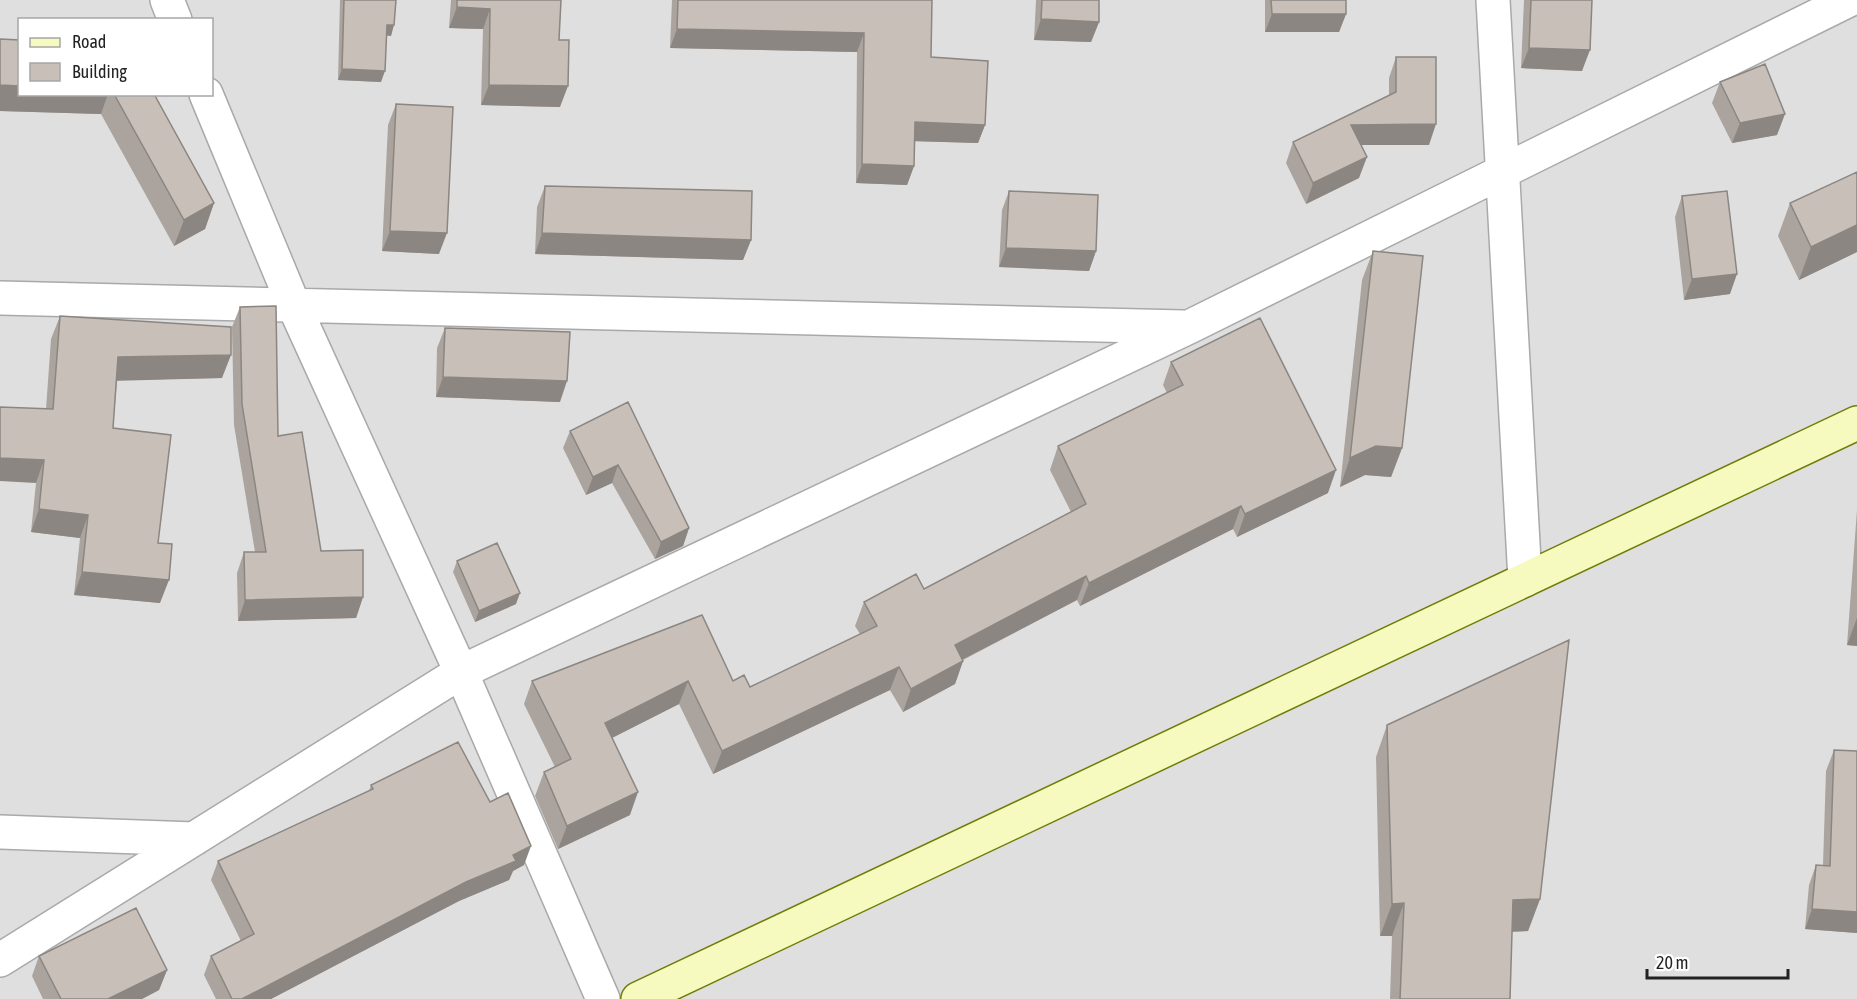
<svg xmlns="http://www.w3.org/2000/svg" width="1857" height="999" viewBox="0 0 1857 999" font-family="'Asap Condensed',sans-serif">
<rect width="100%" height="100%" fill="#f2efe9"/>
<path fill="#e0dfdf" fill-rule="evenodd" d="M0,0H1857V999H0ZM20,20H212V94H20Z"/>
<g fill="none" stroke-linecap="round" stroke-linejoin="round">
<g stroke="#a9a9a9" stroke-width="36">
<path id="street" d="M167,0L175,20
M1493,0L1525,580
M206,94L294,306L461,672L603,999
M0,298L1183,327
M0,832L194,839
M0,960L461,672L1189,327L1849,0"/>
</g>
<g stroke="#707d05" stroke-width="36">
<path id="secondary" d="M638,999L1857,423"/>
</g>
<use href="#street" stroke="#fff" stroke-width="33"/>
<use href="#secondary" stroke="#f7fabf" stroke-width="33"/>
</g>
<path fill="#aba49e" d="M340,0H396L391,36L387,35L381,82L338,80Z
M451,0H561L559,40L560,107L481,105L483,29L449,28Z
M672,0H932L931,57L985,125L978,143L914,141V166L907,185L856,183L857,52L670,48Z
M1036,0H1099V22L1091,42L1034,40Z
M1265,0H1346V14L1339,32H1265Z
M1524,0H1592L1582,71L1521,68Z
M0,39L20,94H154L214,203L205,229L174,246L101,114L0,111Z
M1396,57L1429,145H1361L1359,178L1306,204L1286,163L1293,142L1389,95V78Z
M1720,82L1777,135L1732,143L1712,103Z
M396,104L439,254L382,251L388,125Z
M1857,172V252L1799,280L1778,236L1790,203Z
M545,186L751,240L743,260L535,254L537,207Z
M1009,191L1096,251L1089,271L999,267L1002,210Z
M1682,196L1730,294L1684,300L1675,217Z
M1373,251L1402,448L1391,477L1365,475L1340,487L1362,280Z
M240,307L278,436L321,551L363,597L356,618L238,621L237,573L244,552H255L234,425L232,327Z
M60,316L222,378L117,380L113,428L158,543L160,603L74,595L80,538L31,532L36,483L46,409L51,339Z
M445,328L560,402L436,397L437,348Z
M1171,362L1328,493L1237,537L1233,529L1080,606L1077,600L963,660V661L955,684L903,712L890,690L713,774L679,704L612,738L630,815L558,849L535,796L544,772L555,767L524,704L532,681H733L750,687L860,634L855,626L864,602L924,589L1071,512L1050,470L1058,446L1167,393L1163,385Z
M628,402L689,528L683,546L655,559L612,483L586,495L563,448L570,431Z
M1857,510V646L1847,645Z
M457,561L516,604L475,622L453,572Z
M1387,725L1540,899L1528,931L1512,932L1510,999H1390L1392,936H1380L1376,757Z
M1834,750L1857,751V933L1805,929L1809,885L1816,865H1823L1826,771Z
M371,785L490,802L524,865L513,871L509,880L459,901L271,999H216L204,975L211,956L241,941L211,880L218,861L369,791Z
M39,956L167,970L159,990L142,999H43L32,976Z"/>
<path fill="#8b8681" d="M457,7L490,9L483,29L449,28Z
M1272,14H1346L1339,32H1265Z
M1041,19L1099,22L1091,42L1034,40Z
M387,25H394L391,36L383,35Z
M677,29L864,33L857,52L670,48Z
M1529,48L1590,50L1582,71L1521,68Z
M342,69L385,71L381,82L338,80Z
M0,85L20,86V94H108L101,114L0,111Z
M489,85L568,86L560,107L481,105Z
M1785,114L1777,135L1732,143L1740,123Z
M915,122L985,125L978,143L908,141Z
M1436,124L1429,145H1343L1351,125Z
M1367,157L1359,178L1306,204L1313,183Z
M862,164L914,166L907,185L856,183Z
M214,203L205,229L174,246L184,220Z
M1857,225V252L1799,280L1811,247Z
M390,231L447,233L439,254L382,251Z
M542,233L751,240L743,260L535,254Z
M1006,248L1096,251L1089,271L999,267Z
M1737,274L1730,294L1684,300L1692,279Z
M231,355L222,378L110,381L118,357Z
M443,377L567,381L560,402L436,397Z
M1376,446L1402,448L1391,477L1365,475L1340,487L1350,458Z
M0,458L44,460L36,483L0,481Z
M618,465L612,483L586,495L593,477Z
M1336,470L1328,493L1237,537L1245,514Z
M1241,506L1233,529L1080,606L1089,583Z
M39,509L88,515L80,538L31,532Z
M689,528L683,546L655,559L661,542Z
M82,572L169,580L160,603L74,595Z
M1086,576L1077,600L946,668L955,645Z
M520,593L516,604L475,622L479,611Z
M363,597L356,618L238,621L245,600Z
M1857,619V646L1847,645L1857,618Z
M963,661L955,684L903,712L911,689Z
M899,667L890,690L713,774L722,751Z
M688,681L679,704L596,746L605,723Z
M638,792L630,815L558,849L567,826Z
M531,846L524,865L513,871L509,880L459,901L271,999H242L513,855Z
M1540,899L1528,931L1502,932L1513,900Z
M1404,903L1392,936H1380L1392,904Z
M1812,909L1857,912V933L1805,929Z
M167,970L159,990L142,999H108Z"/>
<path fill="#c7bfb8" stroke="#8b8681" stroke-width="1.5" d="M344,0H396L394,25H387L385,71L342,69Z
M457,0H561L559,40H569L568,86L489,85L490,9L457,7Z
M678,0H932L931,57L988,61L985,125L915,122L914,166L862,164L864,33L677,29Z
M1042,0H1099V22L1041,19Z
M1271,0H1346V14H1272Z
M1531,0H1592L1590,50L1529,48Z
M0,39L20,40V86L0,85Z
M1396,57H1436V124L1351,125L1367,157L1313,183L1293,142L1396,92Z
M1765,64L1785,114L1740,123L1720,82Z
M114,94H154L214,203L184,220Z
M396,104L453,107L447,233L390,231Z
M1857,172V225L1811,247L1790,203Z
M545,186L752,191L751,240L542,233Z
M1009,191L1098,195L1096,251L1006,248Z
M1727,191L1737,274L1692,279L1682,196Z
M1373,251L1423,256L1402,448L1376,446L1350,458Z
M276,306L278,436L302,432L321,551L363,550V597L245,600L244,552H266L242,404L240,307Z
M60,316L231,327V355L118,357L113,428L171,435L158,543L172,544L169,580L82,572L88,515L39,509L44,460L0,458V407L53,409Z
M1260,318L1336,470L1245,514L1241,506L1089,583L1086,576L955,645L963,661L911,689L899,667L722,751L688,681L605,723L638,792L567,826L544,772L571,759L532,681L702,615L733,681L744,675L750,687L877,626L864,602L916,574L924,589L1086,504L1058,446L1183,385L1171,362Z
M445,328L570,332L567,381L443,377Z
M628,402L689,528L661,542L618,465L593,477L570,431Z
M497,543L520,593L479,611L457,561Z
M1569,640L1540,899L1513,900L1510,999H1400L1404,903L1392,904L1387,725Z
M458,742L490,802L508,793L531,846L513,855L516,861L466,882L242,999H232L211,956L254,934L218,861L373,789L371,785Z
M1834,750L1857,751V912L1812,909L1816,865L1830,866Z
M136,908L167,970L108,999H61L39,956Z"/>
<rect x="18" y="18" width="195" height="78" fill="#ffffff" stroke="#a7a7a7" stroke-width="1.5"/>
<rect x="30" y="38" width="30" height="9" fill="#f7fabf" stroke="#a7a7a7" stroke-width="1.5"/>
<text x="72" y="48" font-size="18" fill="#222222">Road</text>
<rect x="30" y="63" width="30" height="18" fill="#c7bfb8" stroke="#a7a7a7" stroke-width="1.5"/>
<text x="72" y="78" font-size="18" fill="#222222">Building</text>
<path d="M1647 969v9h141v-9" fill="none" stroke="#222222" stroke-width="3"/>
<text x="1656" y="969" font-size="18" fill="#222222" stroke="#ffffff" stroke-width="4.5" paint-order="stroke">20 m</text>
</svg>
